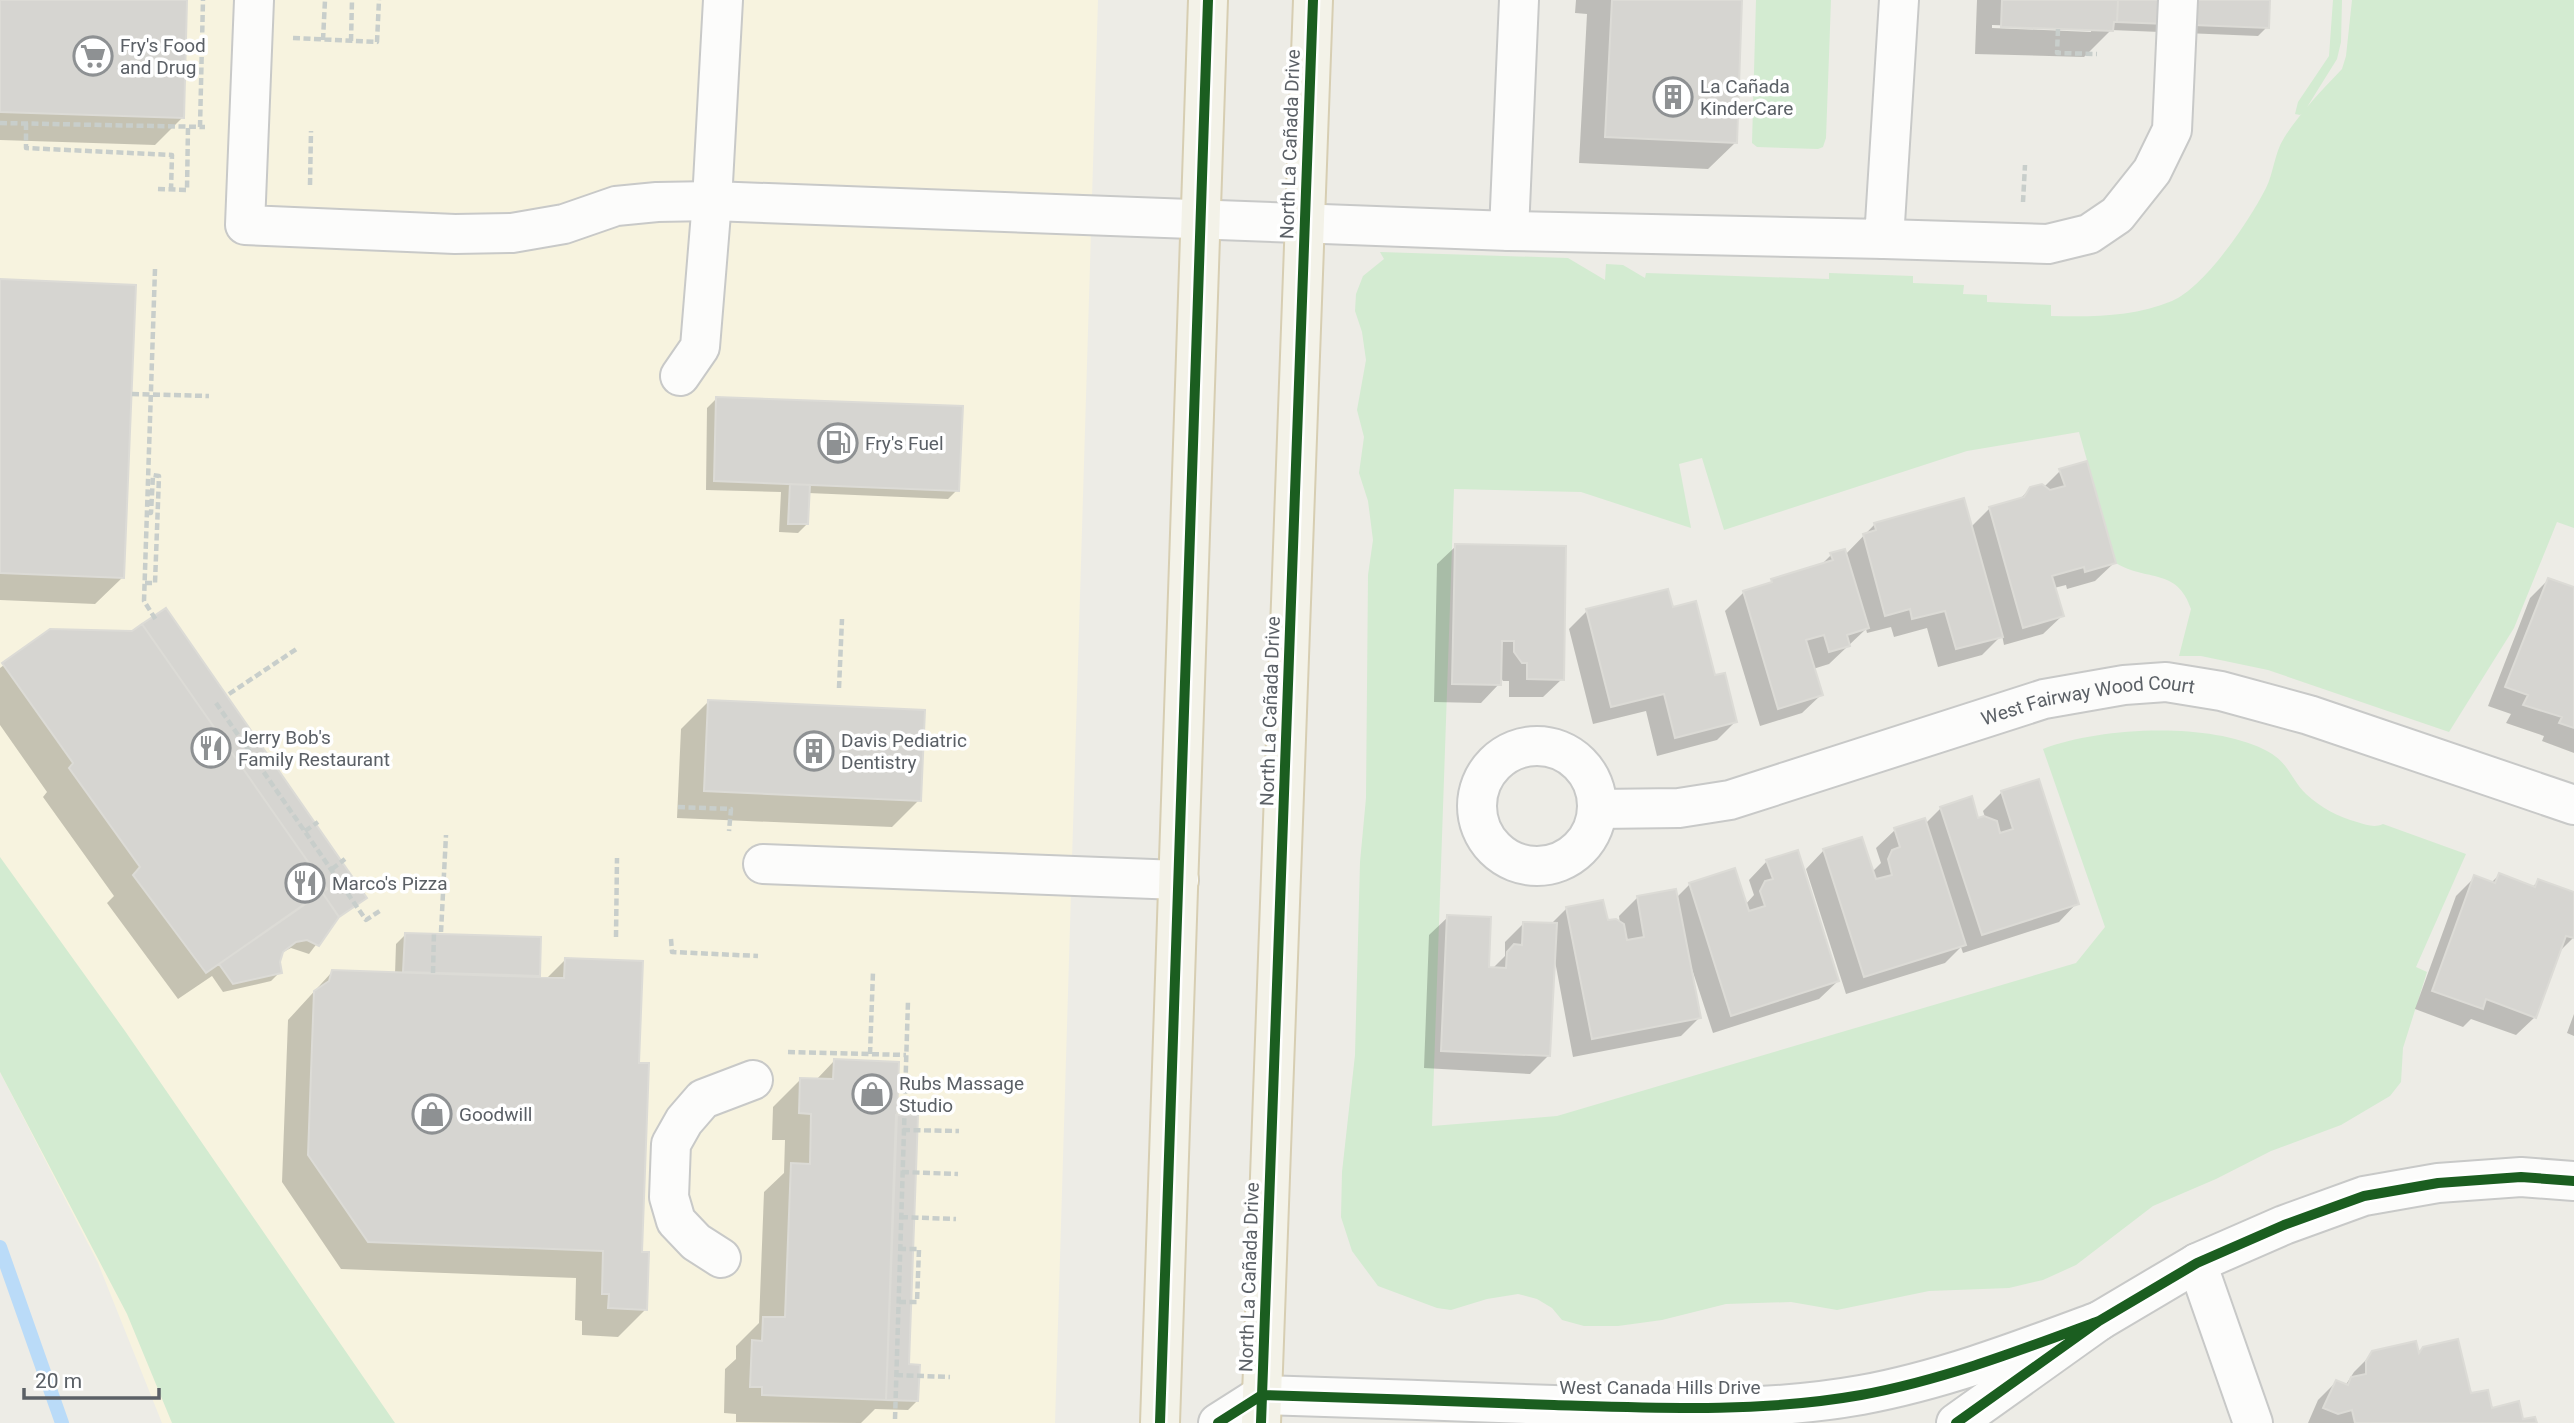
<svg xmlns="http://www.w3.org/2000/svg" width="2574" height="1423" viewBox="0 0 2574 1423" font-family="Roboto,sans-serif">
<rect width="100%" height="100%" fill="#edece6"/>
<path fill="#f7f3df" d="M0,0H1098L1055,1423H162L98,1263L0,1072Z"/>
<path fill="#d3ebd1" d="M1756,0H1831L1826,138L1823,147L1818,149L1757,147L1752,143Z
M2333,0H2342L2341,42L2337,59L2304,112L2300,115L2295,114L2298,102L2329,56Z
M2352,0H2574V528L2557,522L2514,628L2449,732L2268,670L2201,656H2179L2191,609C2177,567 2147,582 2116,563L2079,432L1967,451L1724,530L1702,458L1679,464L1691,528L1581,492L1454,489L1432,1126L1557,1116L2076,963L2105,927L2043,749C2100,727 2207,722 2263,749C2289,761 2289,777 2306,794C2321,808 2339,817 2357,822C2367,825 2374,828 2383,824L2466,854L2416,967L2427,972L2403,1048L2401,1082L2390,1096L2341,1125L2271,1151L2216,1179L2153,1206L2076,1265L2043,1280L2009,1288L1929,1291L1837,1310L1791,1302L1726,1304L1662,1320L1618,1326H1584L1562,1320L1552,1308L1537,1299L1518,1294L1487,1299L1451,1310L1437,1308L1378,1286L1352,1251L1341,1217L1342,1172L1355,1055L1360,862L1366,798L1368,575L1373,540L1368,501L1359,473L1364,437L1357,410L1366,360L1362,332L1355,311L1356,294L1363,276L1384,259L1380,252L1568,258L1605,280L1606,264L1623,265L1645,278L1646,273L1829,279V273L1913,276V283L1964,285L1963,294L1987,295V302L2051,305V316C2092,317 2134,317 2172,301C2205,287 2250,220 2266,188C2274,172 2274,154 2284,138C2299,114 2322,90 2342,69L2346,56Z
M0,857L125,1031L395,1423H172L127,1314L0,1072Z"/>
<path fill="#0003" fill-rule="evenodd" d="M0,0H186L182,118L155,145L0,140Z
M1576,0H1741L1736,142L1708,169L1579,163L1587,14L1575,13Z
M1977,0H2268L2267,27L2258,36L2111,30L2084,57L1975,54ZM1992,25L2091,28V32L1992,28Z
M0,281L123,577L95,604L0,600Z
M716,399L957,490L948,499L808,493L807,524L798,533L779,532L781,492L706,490L707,408Z
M2060,471L2114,563L2095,581L2067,589L2066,585L2054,588L2062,616L2043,634L2004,645L2002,635L1982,655L1938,667L1927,628L1894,637L1891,627L1867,633L1866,629L1829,664L1813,669L1821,695L1802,713L1760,726L1725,611L1744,592L1767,585L1772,581L1820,566L1831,555H1845L1875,524L1971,527L1990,508L2019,500L2030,489L2043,488Z
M1456,546L1562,679L1543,697H1509V681H1503L1500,676L1499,684L1481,703L1434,702L1437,564Z
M2548,580L2574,589V753L2542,741L2544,736L2506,723L2511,714L2488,706L2530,598Z
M1671,609L1714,677L1735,722L1717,740L1657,756L1646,711L1593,724L1569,629L1587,611Z
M4,665L365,897L333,922L309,954L291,948L281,953L280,972L271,981L223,992L212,976L178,999L107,903L114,896L43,797L47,792L0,725V668Z
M708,702L919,800L892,827L677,818L681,729Z
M2038,781L2077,903L2059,922L1963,953L1961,947L1945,963L1846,994L1806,869L1824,850L1872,872L1881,863L1876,848L1895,830L1925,824L1941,808L1977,820L1985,817L1983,811L2001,793Z
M1767,861L1838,981L1819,999L1713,1033L1692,969L1690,970L1699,1018L1681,1036L1573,1057L1555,961L1549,1055L1530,1074L1424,1068L1429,935L1448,917L1487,968L1492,969L1505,956V942L1524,923L1550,925L1567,908L1606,922L1620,924L1619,916L1637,898H1676L1689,885L1734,871L1745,905L1754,895L1749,880Z
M2499,875L2532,887L2539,881L2574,894V937L2558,953L2535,1017L2516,1035L2471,1019L2463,1027L2415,1009L2456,896L2475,877L2491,883Z
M405,935L538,976L535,979H546L565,960L637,1065L640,1253L645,1310L618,1337L582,1335V1321L575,1320L576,1278L341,1269L282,1182L288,1020L332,972L395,974L396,944Z
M2574,1014V1036L2567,1033Z
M834,1061L895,1116L907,1366L917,1401L908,1410L875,1409L861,1423L736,1422V1414L724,1413L725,1369L736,1359V1346L759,1323L764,1192L784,1173L785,1140H772L773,1107L801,1079L816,1080Z
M2373,1353L2417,1355L2490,1410L2522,1421L2535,1423H2308L2318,1400L2336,1382L2345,1386L2354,1372Z"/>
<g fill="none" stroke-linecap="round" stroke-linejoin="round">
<path stroke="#badbf8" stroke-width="14" d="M0,1247L62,1423"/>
</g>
<path fill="#d6d5d1" stroke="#dcdbd6" stroke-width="2" d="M0,0H187L184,118L0,112Z
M1612,0H1742L1737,143L1605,137Z
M2002,0H2118L2117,22H2114L2113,31L2001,27Z
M2118,0H2270L2269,28L2117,22Z
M0,279L136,285L124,578L0,573Z
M716,397L963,406L959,491L714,481Z
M2087,461L2116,563L2085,572L2084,567L2052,576L2064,616L2023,628L1989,507L2024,497L2030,487L2042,484L2050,490L2065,486L2059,469Z
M790,484L810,485L808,524H788Z
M1964,498L2003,637L1956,649L1945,611L1912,619L1910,609L1885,616L1863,534L1876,530L1874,523Z
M1455,544L1566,546L1564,680L1527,679V663H1522L1514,652V641H1502L1501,685L1452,684Z
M1845,549L1869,628L1847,635L1850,646L1829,652L1824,635L1806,640L1823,695L1778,709L1743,591L1772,582L1771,579L1833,560L1830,553Z
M2548,578L2574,587V728L2559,723L2562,717L2523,705L2528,695L2505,687Z
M1668,589L1673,607L1696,601L1715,675L1725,673L1737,722L1675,738L1664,694L1611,707L1586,609Z
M166,608L367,898L339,917L322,892L327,889L142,624Z
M142,624L327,889L206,973L133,875L140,867L69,768L73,763L2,663L50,629L132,631Z
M708,700L925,710L921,801L704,791Z
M2039,779L2079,904L1982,935L1940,807L1972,796L1978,818L1984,816L1997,821L2000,833L2013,829L2001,791Z
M1925,818L1966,945L1864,977L1823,849L1862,837L1876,879L1892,875L1888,859L1892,850L1900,847L1894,828Z
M1798,850L1839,981L1731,1016L1689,883L1735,868L1749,911L1765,906L1760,891L1765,881L1773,879L1766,860Z
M2499,873L2535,887L2538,879L2574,892V938L2566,936L2536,1018L2486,999L2483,1009L2432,991L2474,875L2495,883Z
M1676,889L1701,1018L1592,1039L1566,907L1603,900L1608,920L1616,919L1624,924L1627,940L1644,937L1637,896Z
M322,892L339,917L319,946L307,940L296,942L283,952L280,962L282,973L233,984L219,964Z
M1447,915L1491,917L1489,967L1506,968L1507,952L1514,944L1522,945L1523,922L1557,923L1550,1056L1441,1051Z
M405,933L541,937L540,976L403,972Z
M565,958L643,961L639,1063H649L642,1252H649L647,1310L608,1308L609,1294H602L603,1251L368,1242L308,1155L314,991L329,981L332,970L564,978Z
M834,1059L899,1062L886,1400L762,1395V1387H750L752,1340L762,1341L763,1317H785L791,1163L810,1164L811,1114L799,1113L800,1078L833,1079Z
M896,1115H918L909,1364L920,1365L918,1401L886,1400Z
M2458,1339L2471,1393L2488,1390L2492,1408L2519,1401L2523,1419L2535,1417L2537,1423H2355L2352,1410L2338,1414L2323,1408L2336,1380L2348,1385L2351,1377L2366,1374V1361L2372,1351L2416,1341L2419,1353L2423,1347Z"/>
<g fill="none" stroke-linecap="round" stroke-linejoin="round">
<g stroke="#c8c9c8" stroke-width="42">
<g id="minor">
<path d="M254,0L245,225L455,234L512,233L564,224L616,206L657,202L712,201L1509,231L1884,239L1899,0"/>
<path d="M1509,231L1519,0"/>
<path d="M1884,239L2048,244L2089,234L2117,215L2152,171L2172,130L2178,0"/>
<path d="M680,376L700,347L712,201L723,0"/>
<circle cx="1537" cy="806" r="60"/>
<path id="s1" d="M1598,809L1679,808L1730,800L2044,699L2124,685L2166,682L2221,691L2309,715L2574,805"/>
<path d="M763,864L1179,880"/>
<path d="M721,1258L696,1242L676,1221L669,1197L671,1144L684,1121L703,1099L753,1080"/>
<path d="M2197,1263L2253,1423"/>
<path d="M1218,1423L1262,1395C1359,1398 1457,1401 1554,1405C1656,1408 1760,1413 1861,1395C1943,1380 2021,1350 2099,1321"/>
<path d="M1956,1423L2099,1321L2197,1263L2284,1225L2364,1196L2438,1183L2521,1177L2574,1181"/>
</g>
</g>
<g stroke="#d7ceb2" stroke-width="42">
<path id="major" d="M1160,1423L1208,0
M1261,1423L1313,0"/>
</g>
<path stroke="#c8cecb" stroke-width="4.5" stroke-dasharray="7 3.5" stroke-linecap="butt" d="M2058,29L2057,53L2097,54
M293,38L377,42L379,0
M323,40L325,0
M351,41L352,0
M0,123L205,127
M26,123V148L172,155L171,190
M200,127L203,0
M310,185L311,131
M158,189L187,190L188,127
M2023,202L2025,165
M155,269L144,601L156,620
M132,394L209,396
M145,583H155L159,476L153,475L151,513H147
M839,688L842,619
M229,694L298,648
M216,703L366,920L381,910
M678,807L731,809L729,831
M305,831L318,822
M332,869L345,859
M441,932L446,835
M616,937L617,858
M671,939L672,952L758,956
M433,973L434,931
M788,1052L906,1055
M870,1054L873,972
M904,1082L962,1085
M903,1130L959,1131
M902,1172L958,1174
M901,1217L956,1219
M899,1302H917L919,1249H900
M896,1375L950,1377
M895,1419L908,1001"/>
<use href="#minor" stroke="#fcfcfb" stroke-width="38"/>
<use href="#major" stroke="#f3f2e8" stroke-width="38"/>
<g stroke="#fff" stroke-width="15">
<path id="cycleway" d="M1160,1423L1208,0
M1218,1423L1262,1395C1359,1398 1457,1401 1554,1405C1656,1408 1760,1413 1861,1395C1943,1380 2021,1350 2099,1321
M1261,1423L1313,0
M1956,1423L2099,1321L2197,1263L2284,1225L2364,1196L2438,1183L2521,1177L2574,1181"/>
</g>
<use href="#cycleway" stroke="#1b5e20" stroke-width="10"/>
</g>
<defs>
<g id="supermarket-ring" transform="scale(2.0125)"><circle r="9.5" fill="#fff" stroke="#8e9193" stroke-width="1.5"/><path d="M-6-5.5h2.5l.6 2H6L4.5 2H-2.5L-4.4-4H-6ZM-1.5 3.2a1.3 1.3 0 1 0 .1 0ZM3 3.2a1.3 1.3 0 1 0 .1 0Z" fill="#8e9193"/></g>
<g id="building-ring" transform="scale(2.0125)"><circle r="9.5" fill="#fff" stroke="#8e9193" stroke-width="1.5"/><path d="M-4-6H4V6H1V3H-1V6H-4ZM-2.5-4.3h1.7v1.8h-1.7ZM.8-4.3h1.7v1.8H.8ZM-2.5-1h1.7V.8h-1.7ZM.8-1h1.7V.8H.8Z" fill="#8e9193"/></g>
<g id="fuel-ring" transform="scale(2.0125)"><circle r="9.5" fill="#fff" stroke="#8e9193" stroke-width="1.5"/><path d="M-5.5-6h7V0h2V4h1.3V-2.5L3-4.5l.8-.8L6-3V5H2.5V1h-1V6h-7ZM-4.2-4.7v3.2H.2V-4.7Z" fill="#8e9193"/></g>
<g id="restaurant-ring" transform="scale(2.0125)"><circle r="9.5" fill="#fff" stroke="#8e9193" stroke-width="1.5"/><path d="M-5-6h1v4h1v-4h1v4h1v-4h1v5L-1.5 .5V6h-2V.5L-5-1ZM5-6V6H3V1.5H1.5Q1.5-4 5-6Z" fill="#8e9193"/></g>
<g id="shop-ring" transform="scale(2.0125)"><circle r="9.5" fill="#fff" stroke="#8e9193" stroke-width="1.5"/><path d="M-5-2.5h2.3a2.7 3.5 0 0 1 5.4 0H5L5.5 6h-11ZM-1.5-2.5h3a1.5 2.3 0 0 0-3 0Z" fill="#8e9193"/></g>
</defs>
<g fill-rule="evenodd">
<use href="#supermarket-ring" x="93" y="56"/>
<use href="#building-ring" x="1673" y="97"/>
<use href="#fuel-ring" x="838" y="443"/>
<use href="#restaurant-ring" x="211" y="748"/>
<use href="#building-ring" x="814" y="751"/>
<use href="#restaurant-ring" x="305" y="883"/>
<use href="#shop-ring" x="872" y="1094"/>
<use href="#shop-ring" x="432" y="1114"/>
</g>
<g text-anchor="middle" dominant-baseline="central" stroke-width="7" stroke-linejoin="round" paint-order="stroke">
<g font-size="19" fill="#5b6066" stroke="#fff" text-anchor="start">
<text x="120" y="45">Fry's Food<tspan x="120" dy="22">and Drug</tspan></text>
<text x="1700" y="86">La Cañada<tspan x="1700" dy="22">KinderCare</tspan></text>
<text x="865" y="443">Fry's Fuel</text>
<text x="238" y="737">Jerry Bob's<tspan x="238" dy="22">Family Restaurant</tspan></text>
<text x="841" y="740">Davis Pediatric<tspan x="841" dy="22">Dentistry</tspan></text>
<text x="332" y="883">Marco's Pizza</text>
<text x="899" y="1083">Rubs Massage<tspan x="899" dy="22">Studio</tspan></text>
<text x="459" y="1114">Goodwill</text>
</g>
<g font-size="19" fill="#5b6066" stroke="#fff">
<text transform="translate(1290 144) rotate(-88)">North La Cañada Drive</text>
<text stroke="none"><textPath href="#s1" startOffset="506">West Fairway Wood Court</textPath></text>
<text transform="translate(1270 711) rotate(-88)">North La Cañada Drive</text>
<text transform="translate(1249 1277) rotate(-88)">North La Cañada Drive</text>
<text x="1660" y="1387">West Canada Hills Drive</text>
</g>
</g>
<path d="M24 1388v10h135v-10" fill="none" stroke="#5b6066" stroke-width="3.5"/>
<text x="35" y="1388" font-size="21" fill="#5b6066" stroke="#ffffff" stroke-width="5" paint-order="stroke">20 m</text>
</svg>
